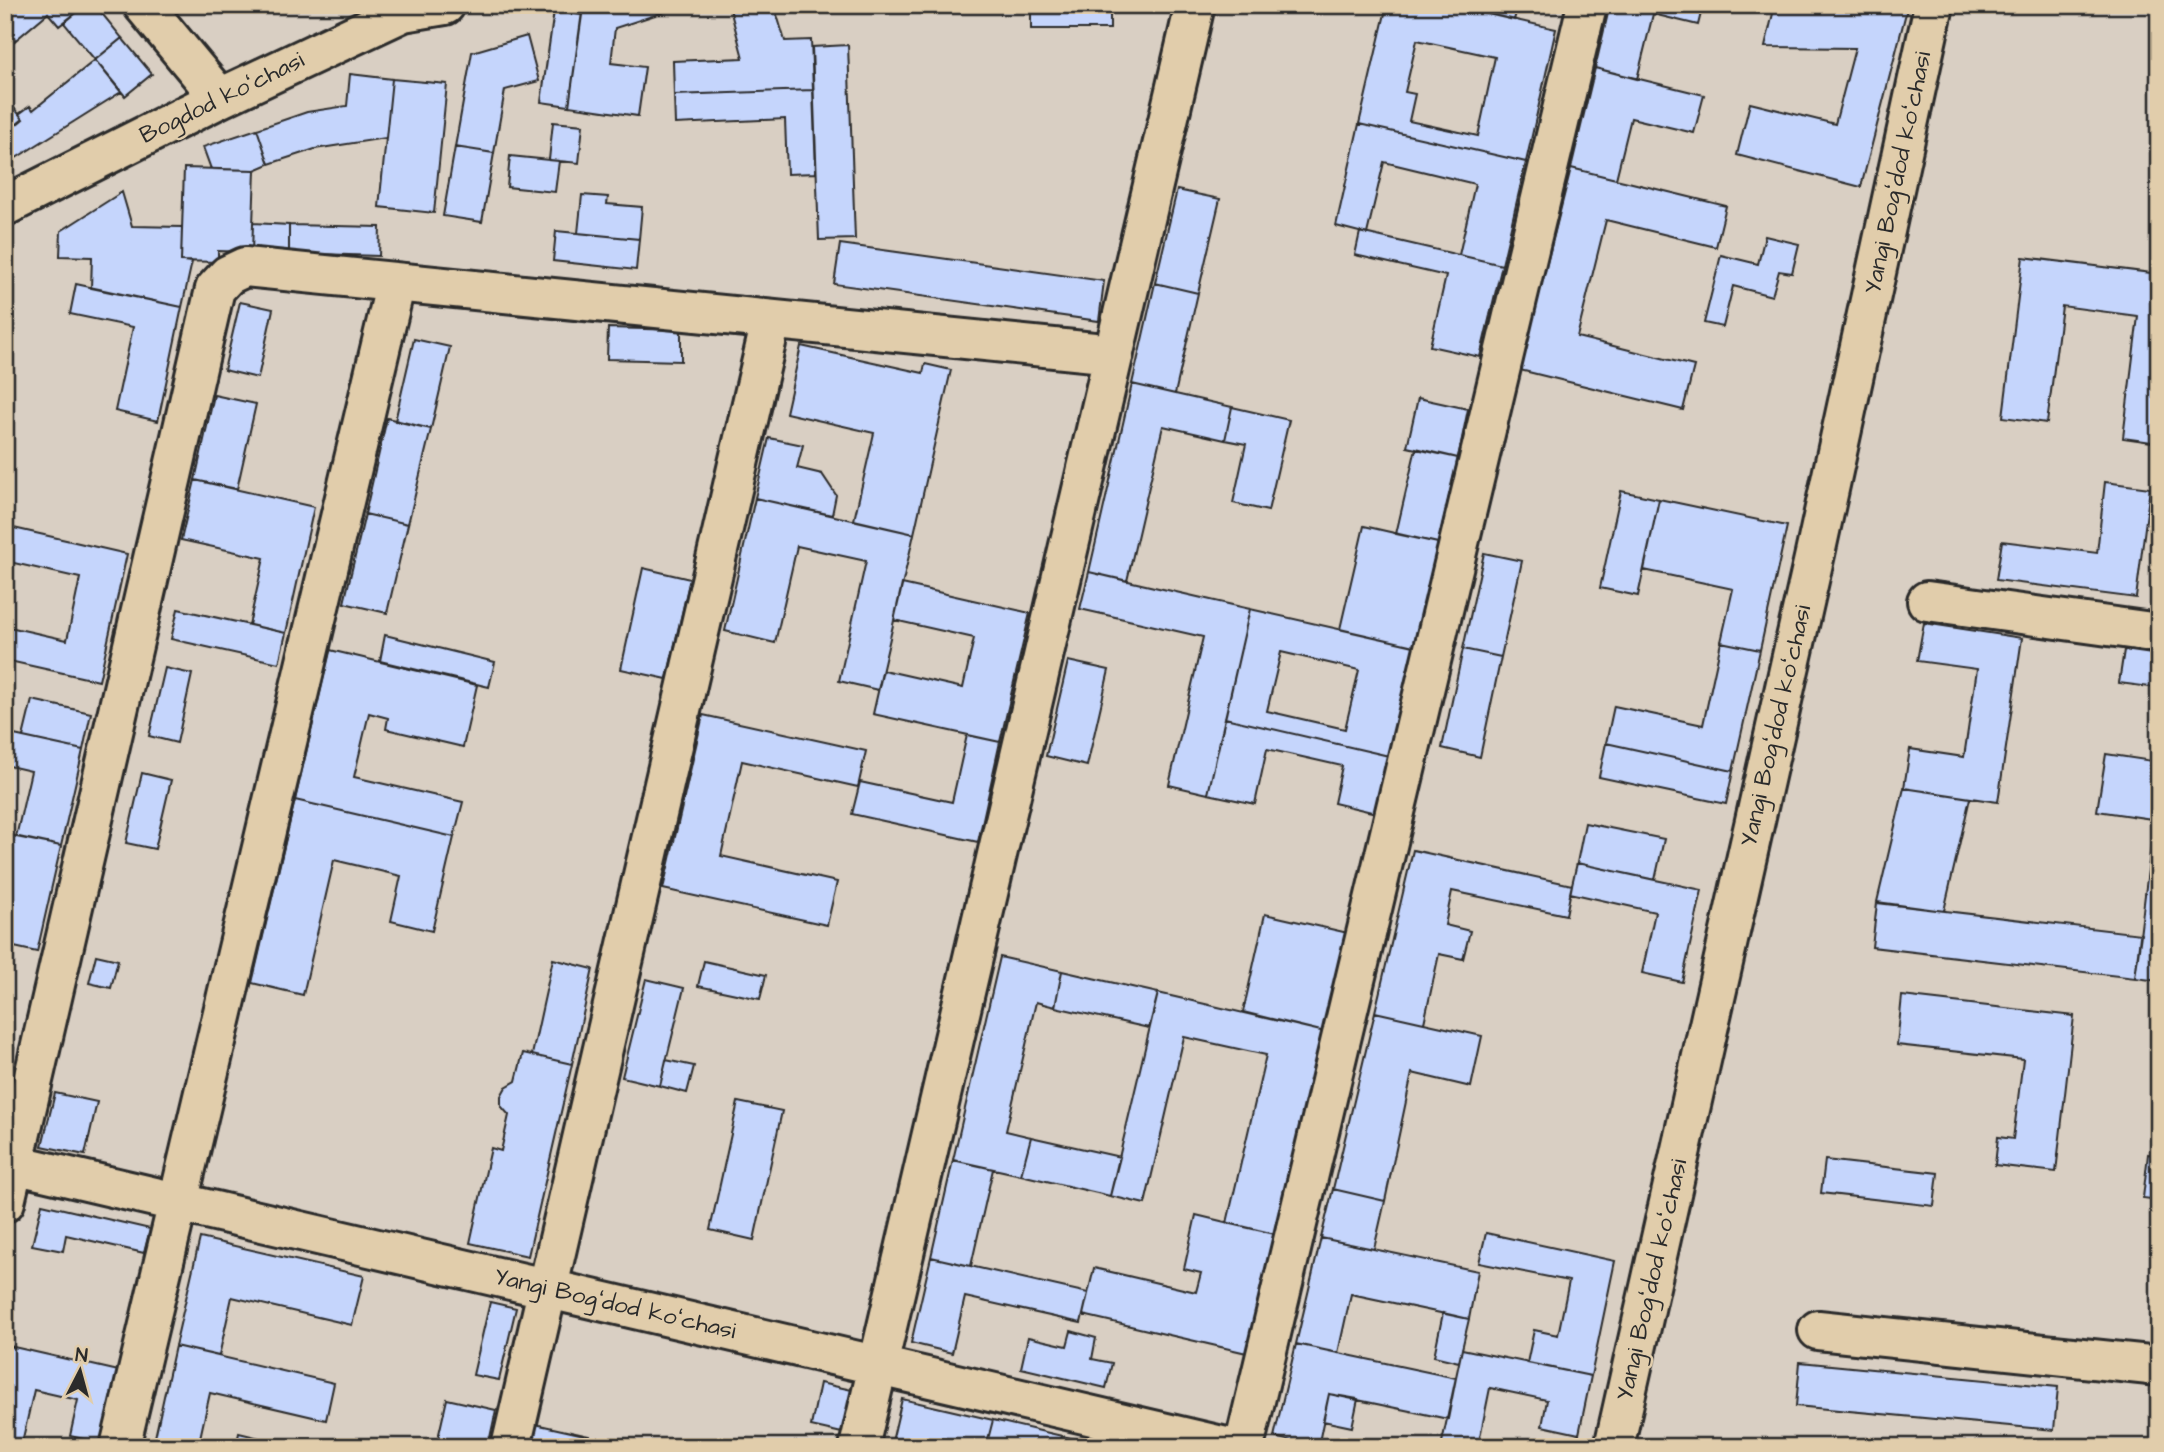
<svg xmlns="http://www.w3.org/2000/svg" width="2164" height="1452" viewBox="0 0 2164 1452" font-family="'Architects Daughter',sans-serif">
<rect width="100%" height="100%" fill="#d9cfc3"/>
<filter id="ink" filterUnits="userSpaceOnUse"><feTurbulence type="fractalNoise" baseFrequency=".0143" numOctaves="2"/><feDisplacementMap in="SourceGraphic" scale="14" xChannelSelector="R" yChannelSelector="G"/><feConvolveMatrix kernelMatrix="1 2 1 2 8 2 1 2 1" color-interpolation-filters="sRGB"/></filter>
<g filter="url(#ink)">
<path fill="#c5d5fc" stroke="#2b2b2b" stroke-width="2" fill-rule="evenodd" d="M5,5H86L59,26L48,13L5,49Z
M86,5H95L122,38L95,60L64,23Z
M583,5H686L615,28L611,63L645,67L638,116L569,106Z
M729,5H774L785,41L811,40L813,90L674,95L673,61L743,58Z
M1031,5H1110V29H1031Z
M1387,5H1449L1556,29L1526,162L1359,124ZM1417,40L1495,57L1478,136L1409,121L1415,94L1405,92Z
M1449,5H1518L1514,20Z
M1610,5H1703L1698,25L1653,14L1637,79L1595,68Z
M1775,5H1908L1861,187L1737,155L1750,103L1835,124L1855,48L1765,47Z
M554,11L582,15L569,106L541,102Z
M527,36L539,81L505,90L494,153L455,147L472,52Z
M122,38L152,74L125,96L95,60Z
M848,45L855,239L819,240L812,47Z
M95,60L121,92L16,158L5,145V134L23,119L19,114L30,106L33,110Z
M1595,68L1704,95L1694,133L1631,118L1616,179L1571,168Z
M350,74L392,79L386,138L315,149L269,164L257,129L307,112L347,106Z
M392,79L447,84L434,213L379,207Z
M813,90L816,173L787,174L785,119L675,124L674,95Z
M5,97L23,119L5,134Z
M553,122L583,125L579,163L549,160Z
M1359,124L1526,162L1502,265L1459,255L1475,184L1384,162L1367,234L1336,226Z
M257,129L269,164L255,170L211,169L203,147Z
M455,147L494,153L482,222L443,216Z
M510,156L559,161L555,192L507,187Z
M184,168L255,170L252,252L218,251V262L181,261Z
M1571,168L1726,206L1716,247L1606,220L1577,337L1694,366L1683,410L1520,370Z
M1177,190L1220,199L1198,293L1155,283Z
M122,192L132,226L182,227L181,261L192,262L182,307L91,288L92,257L60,256L61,231Z
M582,195L608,197L607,204L642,207L639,239L578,233Z
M253,223L289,225V253L252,252Z
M289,225L380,227L379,256L289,253Z
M556,231L639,239L636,270L553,261Z
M1360,232L1502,265L1480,357L1430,346L1446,276L1355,255Z
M1765,236L1799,244L1792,273L1779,271L1772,296L1733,286L1723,327L1704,323L1721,255L1758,264Z
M840,244L1104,281L1099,321L834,284Z
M2023,257L2159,274V443L2123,438L2138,316L2062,306L2047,423L2003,417Z
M1155,283L1198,293L1175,394L1132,384Z
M76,284L182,307L158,421L115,411L133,327L70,314Z
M240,302L273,309L258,378L224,370Z
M608,328L681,330V361L607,359Z
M414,339L450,347L431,429L395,421Z
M801,346L923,373L925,364L951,370L914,534L854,520L874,433L786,413Z
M1132,384L1232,407L1225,440L1163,426L1127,581L1089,572Z
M214,395L256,404L237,489L195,480Z
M1418,398L1468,409L1458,458L1407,447Z
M1232,407L1289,420L1268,511L1233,503L1246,444L1225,440Z
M387,418L431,429L408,524L365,514Z
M769,438L803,445L797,468L822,474L836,495L832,515L755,498Z
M1416,448L1458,458L1438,543L1396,534Z
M195,480L314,507L286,633L249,625L264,558L181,540Z
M2105,482L2150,488L2136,598L1996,580L2002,541L2097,553Z
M1621,491L1659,499L1638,596L1600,588Z
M755,498L914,534L878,690L839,681L866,561L797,546L775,643L725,631Z
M1659,499L1787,526L1760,650L1721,642L1733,589L1644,570Z
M365,514L408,524L387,613L344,603Z
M5,526L127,554L99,681L5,660V626L67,640L80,578L5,561Z
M1364,526L1438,543L1414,646L1340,629Z
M1484,553L1522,561L1501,657L1463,649Z
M643,568L690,579L667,679L621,669Z
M1089,572L1250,609L1208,794L1169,785L1203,637L1080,609Z
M902,584L1030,613L1000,742L873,714L883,670L963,688L974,638L894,620Z
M178,609L286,633L279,663L171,639Z
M1250,609L1414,646L1389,756L1225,718ZM1281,652L1359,670L1345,729L1267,711Z
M1924,623L2022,638L1998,802L1904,788L1910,749L1964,757L1977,669L1917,661Z
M385,635L495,662L489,687L380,661Z
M1721,642L1760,650L1733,771L1606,743L1614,706L1703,725Z
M1463,649L1501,657L1480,757L1442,748Z
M330,650L477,685L463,747L386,729L388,718L369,713L354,777L463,802L454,837L295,800Z
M2124,650L2159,655L2158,688L2119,683Z
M1068,661L1109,670L1087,766L1046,756Z
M165,668L192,674L177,743L149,736Z
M32,700L91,713L83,750L23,737Z
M703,715L866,751L858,787L742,761L721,856L837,882L827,925L663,889Z
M1225,718L1389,756L1376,813L1334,803L1342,766L1267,749L1255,804L1208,794Z
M5,733L83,750L61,846L16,837L31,771L5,765Z
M967,735L1000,742L978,842L852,814L860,782L952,802Z
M1606,743L1733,771L1726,804L1599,777Z
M2106,754L2159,762V820L2097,811Z
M142,773L171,780L155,849L126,843Z
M1904,788L1970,798L1944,911L1877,902Z
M295,800L454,837L432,931L391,921L401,876L334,860L303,995L252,983Z
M2154,820H2159V981L2135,978Z
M1585,823L1664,839L1655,880L1577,863Z
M5,834L61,846L37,952L5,945V890L10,867L5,866Z
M1413,850L1572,885L1566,915L1452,891L1445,925L1470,931L1463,959L1439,954L1424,1023L1375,1012Z
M1577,863L1702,890L1682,982L1642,973L1655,912L1570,893Z
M1877,903L2141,934L2135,978L1872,947Z
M1265,914L1348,933L1325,1032L1243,1012Z
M96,955L118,960L111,988L89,983Z
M1000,957L1062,971L1055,1007L1036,1002L1006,1131L1031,1137L1021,1175L953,1160Z
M553,959L593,969L572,1064L532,1055Z
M704,961L766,975L760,999L698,986Z
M1062,971L1158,993L1149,1028L1055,1007Z
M646,979L684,988L660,1086L622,1077Z
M1158,993L1325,1032L1279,1235L1227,1223L1266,1055L1184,1037L1145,1204L1110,1196Z
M1902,996L2074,1016L2056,1172L1995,1165L1998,1137L2013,1139L2023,1059L1897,1045Z
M1375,1012L1482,1036L1471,1087L1412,1073L1385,1201L1333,1189Z
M5,1046L14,1048L5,1088Z
M523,1053L572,1064L528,1256L470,1243L491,1148L501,1151L509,1115L501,1106V1096L506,1087L516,1081Z
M666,1060L694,1066L687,1093L660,1086Z
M55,1093L97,1102L85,1155L42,1146Z
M738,1102L782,1111L754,1240L710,1230Z
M1031,1137L1120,1157L1110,1196L1021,1175Z
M2148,1154L2159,1156V1200L2143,1198Z
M953,1160L993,1169L971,1266L931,1257Z
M1825,1160L1938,1173L1934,1206L1821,1193Z
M1333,1189L1385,1201L1374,1249L1321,1238Z
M42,1204L150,1229L144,1253L66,1235L63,1251L32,1245Z
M1196,1215L1279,1235L1251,1354L1083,1315L1094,1268L1196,1292L1201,1273L1184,1269Z
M1486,1233L1615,1261L1591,1376L1527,1363L1534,1330L1558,1335L1569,1281L1479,1263Z
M200,1238L364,1276L352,1325L232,1297L219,1356L175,1346Z
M1321,1238L1478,1271L1469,1319L1351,1294L1338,1353L1296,1344Z
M931,1257L1088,1293L1081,1323L965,1297L952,1353L911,1343Z
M490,1302L516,1308L499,1380L473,1375Z
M1443,1313L1469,1319L1459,1362L1434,1356Z
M1071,1331L1096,1338L1092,1359L1112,1363L1106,1388L1021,1368L1028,1337L1067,1346Z
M1296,1344L1456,1378L1448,1419L1329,1394L1318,1447L1274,1437Z
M5,1345L123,1372L106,1444L70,1436L78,1400L34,1390L21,1447H5Z
M175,1346L334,1383L326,1420L210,1393L198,1447H175L154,1442Z
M1462,1349L1591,1376L1579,1434L1542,1426L1547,1400L1490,1388L1478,1447H1441Z
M1800,1362L2058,1387L2054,1430L1796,1406Z
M820,1383L852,1390L842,1433L811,1426Z
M1329,1394L1358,1399L1352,1427L1323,1421Z
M447,1399L496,1410L488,1447H436Z
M902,1399L993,1420L986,1447L891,1446Z
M993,1420L1062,1436L1059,1447H986Z
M535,1424L589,1436L587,1447H530Z
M239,1433L297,1447H236Z
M1062,1436L1097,1444L1096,1447H1059Z"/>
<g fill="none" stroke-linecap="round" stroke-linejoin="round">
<g stroke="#2b2b2b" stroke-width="44">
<path id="minor" d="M143,5L220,98
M5,206L220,98L403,12L445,5
M1927,601L2159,633
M5,1162L1226,1447
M5,1202L215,289L228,275L245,267L1114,354
M1818,1330L2159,1366
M120,1447L396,282
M511,1447L771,321
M859,1447L1195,5
M1244,1447L1587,5
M1614,1447L1815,554L1934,5"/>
</g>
<use href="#minor" stroke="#e1cdab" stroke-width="38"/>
</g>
</g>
<g text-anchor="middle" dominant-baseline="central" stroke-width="5" stroke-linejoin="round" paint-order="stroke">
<g font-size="24" fill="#2b2b2b" stroke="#e1cdab">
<text transform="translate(222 98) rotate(-26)">Bogdod koʻchasi</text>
<text transform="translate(1898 173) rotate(-78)">Yangi Bogʻdod koʻchasi</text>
<text transform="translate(1776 726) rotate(-77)">Yangi Bogʻdod koʻchasi</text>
<text transform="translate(1652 1280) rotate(-77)">Yangi Bogʻdod koʻchasi</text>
<text transform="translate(615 1304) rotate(13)">Yangi Bogʻdod koʻchasi</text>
</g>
</g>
<rect width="2164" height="1452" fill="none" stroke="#e1cdab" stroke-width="28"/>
<rect x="14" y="14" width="2136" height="1424" fill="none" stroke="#2b2b2b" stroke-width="2.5" filter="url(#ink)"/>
<g transform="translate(80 1371) rotate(6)" stroke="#e1cdab" stroke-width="5" paint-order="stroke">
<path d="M0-5L12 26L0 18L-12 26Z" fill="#2b2b2b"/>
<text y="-10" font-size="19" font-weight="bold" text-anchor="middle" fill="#2b2b2b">N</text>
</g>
</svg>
